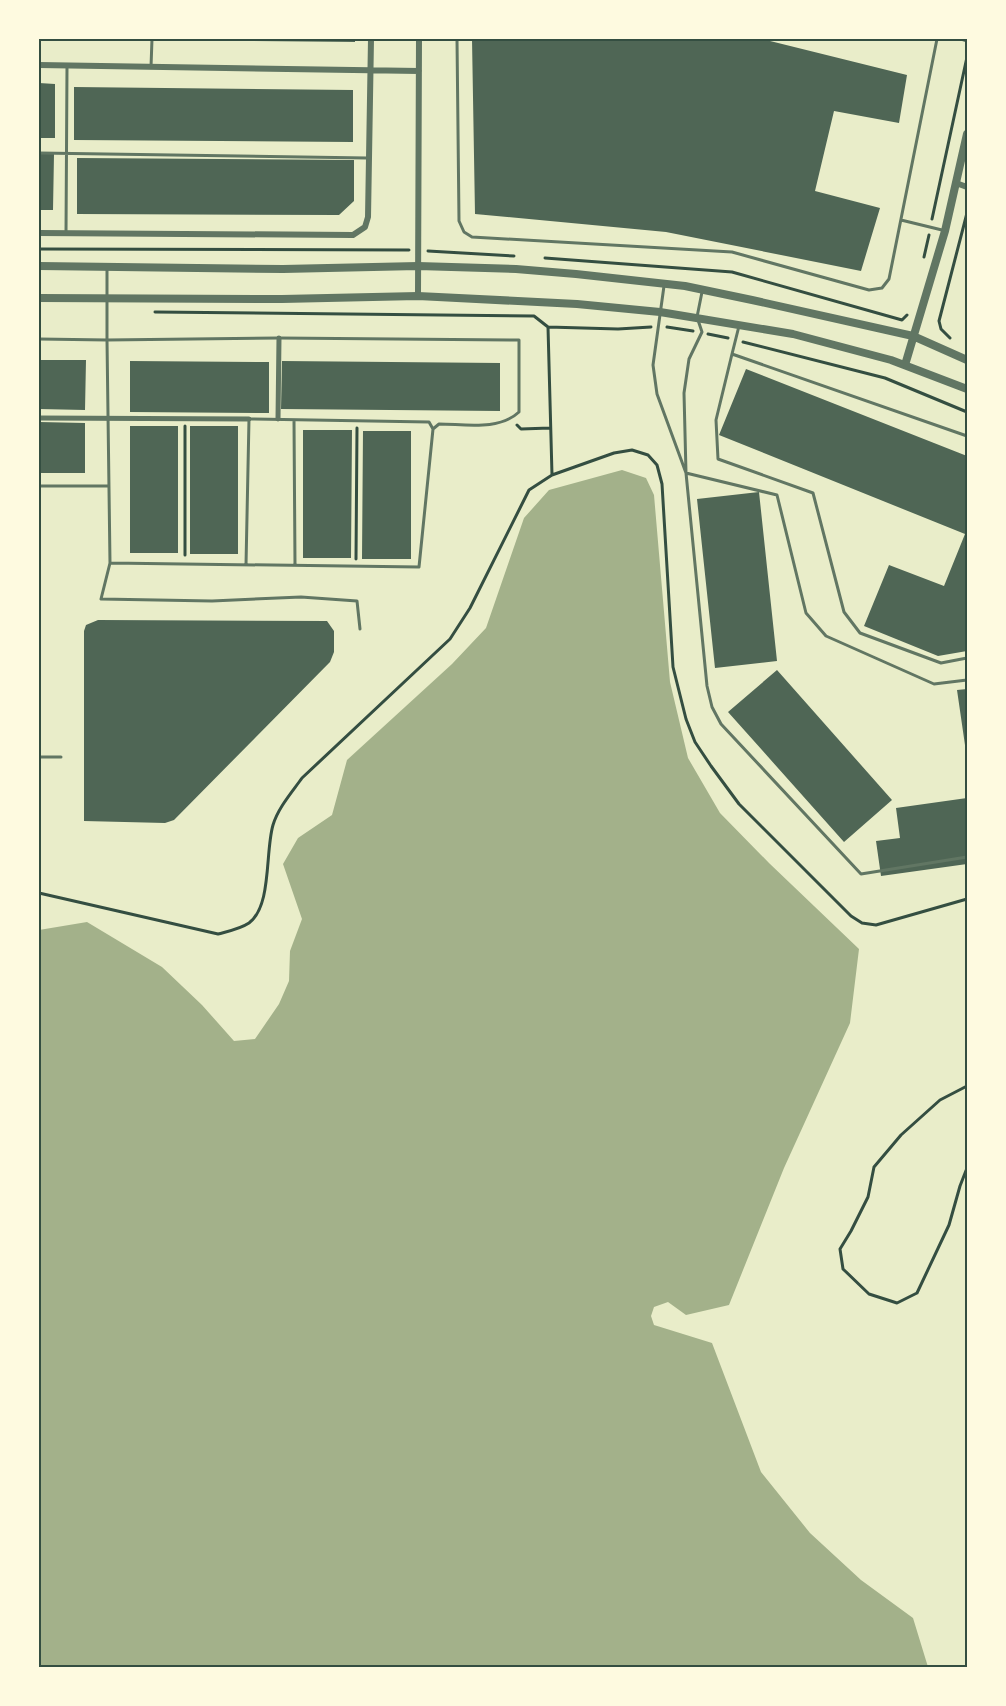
<svg xmlns="http://www.w3.org/2000/svg" width="1006" height="1706" viewBox="0 0 1006 1706" font-family="Overpass,sans-serif">
<rect width="100%" height="100%" fill="#e9edc9"/>
<path fill="#a3b18a" d="M622,470L646,478L654,495L670,682L688,758L720,813L769,863L859,949L850,1023L784,1168L729,1305L686,1315L668,1302L654,1307L651,1316L654,1325L712,1343L761,1472L810,1533L861,1580L913,1618L928,1667H39V930L87,922L162,967L202,1005L234,1041L255,1039L279,1004L289,981L290,951L302,919L283,864L298,838L332,815L347,760L452,664L486,628L524,518L549,490Z"/>
<path fill="#4f6655" d="M247,39H355V42L247,41Z
M762,39L907,75L899,123L834,111L815,191L880,208L861,271L666,232L475,214L472,39Z
M39,83L55,84V138H39Z
M74,87L353,90V142L74,140Z
M39,154H54L53,210H39Z
M77,158L354,160V201L339,215L77,214Z
M39,360H86L85,410L39,409Z
M130,361L269,362V413L130,412Z
M282,361L500,363V411L281,409Z
M746,369L967,456V651L938,656L864,626L889,565L944,586L965,534L719,435Z
M39,422L85,423V473H39Z
M130,426H178V553H130Z
M190,426H238V554H190Z
M303,430H352L351,558H303Z
M363,431H411V559H362Z
M759,492L777,661L715,668L697,499Z
M98,620L327,621L334,631V652L330,662L174,820L165,823L84,821V631L86,625Z
M777,670L892,800L844,842L728,712Z
M967,689V752H966L957,690Z
M967,798V864L881,876L876,841L900,838L896,808Z"/>
<g fill="none" stroke-linecap="round" stroke-linejoin="round">
<path stroke="#344e41" stroke-width="3" d="M932,219L967,57
M39,249L409,250
M428,251L514,256
M924,257L929,235
M545,258L732,272L902,320L907,315
M155,312L534,316L548,327L618,329L651,327
M548,327L552,475
M667,327L693,331
M708,334L728,338
M950,338L941,329L939,321L967,213
M743,342L885,378L967,412
M517,425L521,429L550,428
M185,555V426
M356,559L357,428
M39,893L218,934C229,931 240,929 249,923C272,906 265,852 273,825C278,808 292,792 302,778L450,639L470,608L529,490L552,475L614,453L632,450L648,455L657,465L662,484L673,667L686,719L695,742L711,766L739,804L851,916L862,923L876,925L967,899
M967,1086L940,1100L901,1135L874,1167L868,1197L851,1231L840,1249L843,1269L869,1294L897,1303L917,1293L949,1225L960,1186L967,1168"/>
<path stroke="#617663" stroke-width="3" d="M457,39L459,221L464,232L472,237L732,252L869,290L882,288L889,279L937,39
M961,39L967,41
M151,67L152,39
M39,153L367,158
M901,220L942,230
M66,233L67,67
M664,286L653,365L657,394L686,473L684,393L689,359L702,332L697,317L702,292
M39,339L107,340L279,338L519,340V412C499,431 464,424 439,424L433,429L419,567L110,563L107,340V268
M732,354L739,326
M294,420L295,565
M967,436L732,354L716,420L718,459L813,493L844,612L860,633L941,663L967,658
M39,486H108
M110,563L101,599L212,601L301,597L357,601L360,629
M246,565L249,419L429,422L433,429
M967,680L934,684L826,636L806,613L777,495L686,473L707,686L712,707L721,724L861,874L967,857
M39,757H61"/>
<path stroke="#617663" stroke-width="5" d="M39,418L249,419
M278,419L279,338"/>
<path stroke="#617663" stroke-width="6" d="M39,65L419,71
M956,183L967,187
M39,233L353,235L365,227L368,217L371,39
M418,296L419,39"/>
<path stroke="#617663" stroke-width="8" d="M39,266L283,269L418,266L516,269L576,274L685,286L752,300L913,336L967,360
M39,298L282,299L418,296L577,304L660,312L793,334L891,360L967,389
M905,365L945,231L967,134"/>
</g>
<rect width="1006" height="1706" fill="none" stroke="#fefae0" stroke-width="81"/>
<rect x="40" y="40" width="926" height="1626" fill="none" stroke="#344e41" stroke-width="2"/>
</svg>
